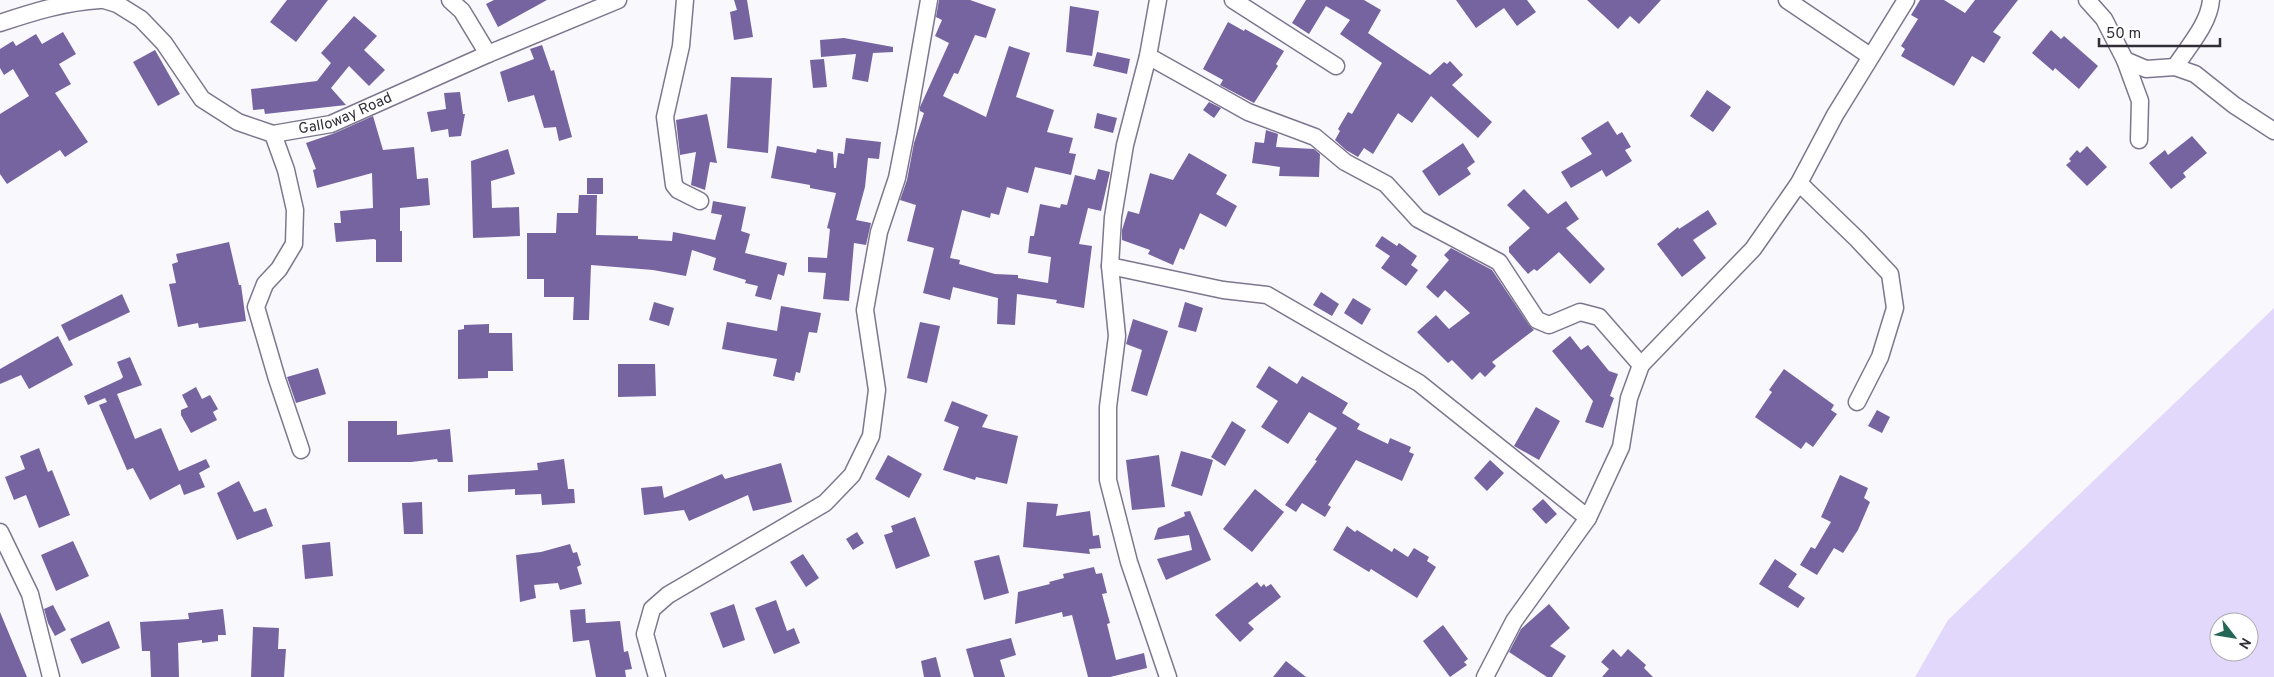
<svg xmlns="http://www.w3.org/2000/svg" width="2274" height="677" viewBox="0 0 2274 677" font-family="Overpass,sans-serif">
<rect width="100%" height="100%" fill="#f9f8fd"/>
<path fill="#e2d8fc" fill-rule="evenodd" d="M2274,308V677H1915L1948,620ZM2219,622H2249V652H2219Z"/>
<path fill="#7664a0" d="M287,0H328L296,42L270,22Z
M494,0H547L498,27L486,4Z
M734,0H747L753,37L734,40L730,12L737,10Z
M939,0H970L996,9L986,38L975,35L958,74L954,73L943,96L986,117L1009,46L1030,53L1016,97L1054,110L1047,132L1073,138L1069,153L1076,154L1071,175L1035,167L1028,193L1007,187L999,215L991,213L990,218L962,210L950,258L960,260L959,264L995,274L1018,275V278L1048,283L1051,257L1028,253L1030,236H1034L1040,204L1060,208L1061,204L1067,205L1075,175L1095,180L1098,169L1110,172L1101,211L1088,208L1079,244L1092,246L1084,308L1056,303L1057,300L1017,294L1015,325L997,324L998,298L953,287L950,300L923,293L934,248L907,241L916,205L900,200L907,180L914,143L924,113L920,111V107L949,43L935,36L942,20L936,17Z
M1306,0H1364L1381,10L1368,33L1430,75L1444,62L1447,64L1450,61L1463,75L1452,85L1492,122L1478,138L1431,96L1412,123L1398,113L1373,154L1364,148L1358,157L1346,150L1335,140L1340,131L1338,129L1348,112L1352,114L1382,63L1340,34L1350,20L1326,6L1309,34L1292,23Z
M1456,0H1527L1536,12L1517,26L1504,8L1476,28Z
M1587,0H1661L1639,24L1630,16L1618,29Z
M1920,0H1944L1965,13L1975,0H2018L1993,32L2001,37L1984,63L1972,56L1954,86L1901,56L1905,49L1901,46L1918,19L1911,15Z
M1070,6L1099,11L1092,56L1066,52Z
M354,16L377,36L364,50L385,70L369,86L349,66L331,88L346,105L265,114L264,109L253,110L251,89L317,81L331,63L321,53Z
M1228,22L1244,31L1245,29L1284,51L1276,64L1278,66L1254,103L1220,85L1223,80L1203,69Z
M2051,30L2061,39L2064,36L2098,66L2079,89L2055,68L2053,71L2032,53Z
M63,32L76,54L59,64L71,84L55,93L88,142L65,157L60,150L7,184L0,174V114L29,96L13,69L4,75L0,68V49L13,41L16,46L36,34L42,44Z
M844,38L893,47V52L873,53L868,82L852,79L856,54L821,57L820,40Z
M542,45L551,71L554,70L572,137L559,141L556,127L544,128L534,95L508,102L500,72L534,59L530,49Z
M155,50L180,94L158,106L133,62Z
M1097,52L1130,59L1127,74L1093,66Z
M824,59L827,87L813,88L810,60Z
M731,77L772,78L768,153L727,148Z
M1707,90L1731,107L1713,132L1690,116Z
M460,92L463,114H465L461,136L449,137L448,129L431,132L427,112L446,109L444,93Z
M1209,102L1221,108L1214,118L1203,110Z
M1097,113L1117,118L1113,133L1094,128Z
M707,114L717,163L710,162L705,190L691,185L696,152L680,155L676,120Z
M373,116L383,150L414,147L417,179L428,178L430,205L400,208V231H402V262H376V240L374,239L336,242L334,223H341L340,211L373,208L372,173L317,188L313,170L316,169L306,143L335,133Z
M1608,121L1617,135L1622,132L1631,147L1625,150L1632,161L1606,177L1602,170L1571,188L1561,172L1592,154L1581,138Z
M1266,130L1278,134L1276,147L1314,149L1320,154L1319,177L1279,176L1280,167L1252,163L1255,142L1264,143Z
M2192,136L2207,153L2183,173L2186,177L2171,189L2149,163L2165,150L2168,155Z
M846,138L881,142L879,159L868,158L865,187L856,220L871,223L866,245L854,243L849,301L823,299L826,273L808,272V257L827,258L830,229L827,228L836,193L810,188V185L771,178L777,146L816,153L817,149L833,152L834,168H836L838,153L844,154Z
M1463,143L1475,162L1467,168L1471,174L1439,196L1422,171Z
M2087,146L2107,167L2087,186L2066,165L2071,161L2069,159L2077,150L2080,153Z
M508,149L515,174L491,181L492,208L519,207L520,236L473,238L471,161Z
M1189,153L1227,175L1216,194L1237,206L1226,227L1200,213L1184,250L1180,248L1173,265L1148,254L1150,250L1122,240V230L1128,211L1139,214L1150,173L1173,180Z
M587,178H603V194H587Z
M1524,189L1548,214L1566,201L1579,219L1566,228L1605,269L1590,284L1559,252L1537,271L1534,269L1528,274L1509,252V247L1530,228L1507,205Z
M579,195H597L596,235L638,236V239L672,241L673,232L715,240L722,215L711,213L713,201L746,207L741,231L750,234L745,253L787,263L784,276L778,274L771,300L755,296L758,286L745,283L746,280L713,270L716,258L692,250L686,276L653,270L591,265L589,320H573L574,297H544V279H527V233H556L557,213H578Z
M1708,210L1717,224L1693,240L1706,258L1682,277L1657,244L1678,227L1679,229Z
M1382,236L1397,246L1399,243L1417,256L1411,265L1418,270L1406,286L1381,268L1390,256L1375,246Z
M229,242L239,285H241L246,321L199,328L198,323L178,327L169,284L176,283L172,264L178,262L176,254Z
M1451,248L1492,270L1529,325L1534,330L1492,362L1496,366L1485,377L1480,372L1472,380L1452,360L1448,363L1417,332L1436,315L1449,329L1470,313L1445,290L1438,298L1426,287L1449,260L1444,255Z
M1321,292L1339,304L1332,316L1313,305Z
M122,294L130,312L69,341L61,325Z
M1353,298L1371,309L1362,325L1344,313Z
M654,302L674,308L669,326L649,320Z
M1185,302L1203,308L1196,332L1178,327Z
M781,306L821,313L817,333L809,332L800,373L796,372L794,381L773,376L777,359L722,349L727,322L777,331Z
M1133,319L1168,331L1147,396L1131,391L1142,350L1126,344Z
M920,322L940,326L927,383L907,378Z
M489,324V333H512L513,371H488V378L458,379V330L464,329V325Z
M58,336L73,365L29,389L21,375L0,384V369Z
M1570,336L1581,350L1588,345L1609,371L1618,374L1610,396L1614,398L1603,428L1585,422L1593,401L1552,351Z
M130,357L142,385L117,394L135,439L161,428L179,471L206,459L210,467L199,473L205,487L184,495L180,484L150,500L133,468L127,470L99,405L107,402L105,398L88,405L84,396L121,379L123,377L117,362Z
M618,364H655L656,396L618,397Z
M1269,366L1297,384L1302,376L1348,403L1342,413L1360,424L1357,429L1388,444L1390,438L1411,447L1409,452L1414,454L1402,481L1356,460L1328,505L1331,507L1325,517L1302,503L1296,512L1285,505L1317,461L1315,460L1337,428L1309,412L1288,444L1261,427L1278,401L1256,387Z
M318,368L326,394L296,403L287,377Z
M1784,369L1834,405L1831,410L1837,414L1813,447L1806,442L1801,449L1755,417L1772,392L1769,390Z
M196,387L202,399L210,395L218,409L213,412L217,420L191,433L181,415V410L188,407L182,395Z
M952,401L988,415L982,427L1018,436L1007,484L976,477L975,480L943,470L959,427L944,421Z
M1536,407L1560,421L1539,460L1514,446Z
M1877,410L1890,417L1882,433L1868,426Z
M348,421H397V435L450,429L453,462H438L437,459L411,462H348Z
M1232,421L1246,430L1225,466L1211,457Z
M39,448L48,472L52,470L70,515L39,528L26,495L14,500L5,477L25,469L20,456Z
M1181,451L1213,460L1202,496L1171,486Z
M888,455L922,474L909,498L875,479Z
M1159,455L1165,507L1132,510L1126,460Z
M564,459L568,489H574L575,503L542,505L541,494L515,495V489L468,492V475L538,470L537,463Z
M1490,460L1504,473L1487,491L1474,478Z
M781,463L792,502L753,511L748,495L689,521L684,510L644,515L641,488L662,486L664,498L722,474L725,479Z
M1840,475L1868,488L1864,498L1870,502L1858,530L1843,553L1834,548L1817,575L1800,565L1811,547L1815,549L1831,522L1821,517Z
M239,481L254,512L266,508L273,526L237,540L217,493Z
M1255,489L1284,512L1252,552L1223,529Z
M1543,499L1557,514L1546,524L1532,509Z
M422,502L423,534H404L402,503Z
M1027,502L1058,504L1056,516L1090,511L1093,536L1099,535L1101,548L1089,549L1090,554L1023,547Z
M1190,511L1211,560L1166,580L1157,559L1192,550L1189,535L1154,540L1158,528L1185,516L1184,512Z
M915,517L930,556L896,569L884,535L893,532L891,526Z
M1347,526L1355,532L1357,530L1392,552L1394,548L1408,557L1414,548L1429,557L1427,561L1436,567L1417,598L1371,569L1369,572L1333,550Z
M857,532L864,543L853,550L846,539Z
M73,541L89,576L56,591L41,555Z
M330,542L333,576L305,579L302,545Z
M570,544L573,553L577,552L581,565L577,567L582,584L560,590L558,583L534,585L536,598L520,602L516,555L541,552Z
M803,554L819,578L806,587L790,562Z
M999,555L1009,593L984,600L974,561Z
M1775,559L1797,574L1788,587L1805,598L1798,608L1759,584Z
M1094,567L1096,574L1102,573L1107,593L1102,594L1110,623L1107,624L1116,660L1144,653L1147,668L1110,677H1088L1072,615L1063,617L1062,612L1015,624L1018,592L1050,584L1049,582L1064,578L1063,574Z
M1257,582L1261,587L1264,584L1266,587L1271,584L1281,597L1248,623L1254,629L1240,642L1215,615Z
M776,600L787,631L794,628L800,643L774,654L755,608Z
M734,604L745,640L723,648L710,613Z
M1549,604L1570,628L1550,646L1566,656L1552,677H1547L1509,652L1521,629Z
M53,605L66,630L55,636L48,623L44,609Z
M223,609L226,635H218V641L202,643V640L178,643L179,677H151L150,651H142L140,622L189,619L188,613Z
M585,609L586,623L620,621L624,652L628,651L632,669L625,670L626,677H596L589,640L573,642L570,610Z
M0,612L27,677H0Z
M109,621L120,648L82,664L70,639Z
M1443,625L1468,659L1464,662L1467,665L1450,677L1423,641Z
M253,627L279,628L278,649H286L284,677H251Z
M1011,638L1016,655L1000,660L1005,677H974L966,649Z
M1613,649L1621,657L1628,649L1646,665L1644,668L1653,677H1602L1609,669L1601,662Z
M936,657L941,677H924L921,661Z
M1286,661L1306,677H1273Z"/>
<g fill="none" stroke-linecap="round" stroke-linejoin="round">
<g stroke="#7d768e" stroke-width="19">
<g id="minor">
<path id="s1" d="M104,0L117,4L141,19L164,43L202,99L238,122L273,134L331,124L488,54L618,0"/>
<path d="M450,0L462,11L488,54"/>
<path d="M685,0L681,46L665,117L674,185L678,190L700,201"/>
<path d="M1158,0L1148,56L1125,145L1113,217L1110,266L1117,336L1108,407V480L1129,562L1168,677"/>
<path d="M1233,0L1336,66"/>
<path d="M1787,0L1870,56"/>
<path d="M2087,0L2104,19L2125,60L2146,69L2175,67L2195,74L2234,105L2274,131"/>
<path d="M0,23C33,12 65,2 100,0"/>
<path d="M1148,56L1248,112L1315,137L1345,162L1386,184L1418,219L1499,262L1537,320L1549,325L1580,312L1599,317L1641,365"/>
<path d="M2125,60L2140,101L2139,140"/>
<path d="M2175,67C2188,47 2209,24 2211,0"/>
<path d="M273,134L286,170L295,210L294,244L279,269L265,284L256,307L277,379L301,450"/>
<path d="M1799,183L1857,239L1890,274L1895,308L1880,357L1857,402"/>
<path d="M1110,266L1223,290L1267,295L1419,383L1588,518"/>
<path d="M0,532L30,594L51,677"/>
<path d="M657,677L645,634L652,609L668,595L825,503L852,475L871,436L877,390L865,310L879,232L897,178L906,132L929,0"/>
<path d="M1485,677L1514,621L1588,518L1621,447L1629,398L1641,365L1753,249L1799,183L1835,115L1906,0"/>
</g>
</g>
<use href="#minor" stroke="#fff" stroke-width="16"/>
</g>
<g text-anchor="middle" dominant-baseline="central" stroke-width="5" stroke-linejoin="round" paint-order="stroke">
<g font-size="15" fill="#302d37" stroke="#fff">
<text stroke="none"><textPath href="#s1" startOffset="298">Galloway Road</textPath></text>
</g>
</g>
<g transform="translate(2234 637) rotate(121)"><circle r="24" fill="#ffffff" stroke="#acabaf"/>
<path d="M0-4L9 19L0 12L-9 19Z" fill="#256757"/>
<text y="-8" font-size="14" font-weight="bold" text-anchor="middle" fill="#302d37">N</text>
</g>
<path d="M2099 38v8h121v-8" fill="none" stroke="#302d37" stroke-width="2.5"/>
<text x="2106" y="38" font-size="15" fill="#302d37" stroke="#ffffff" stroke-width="4" paint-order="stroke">50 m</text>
</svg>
